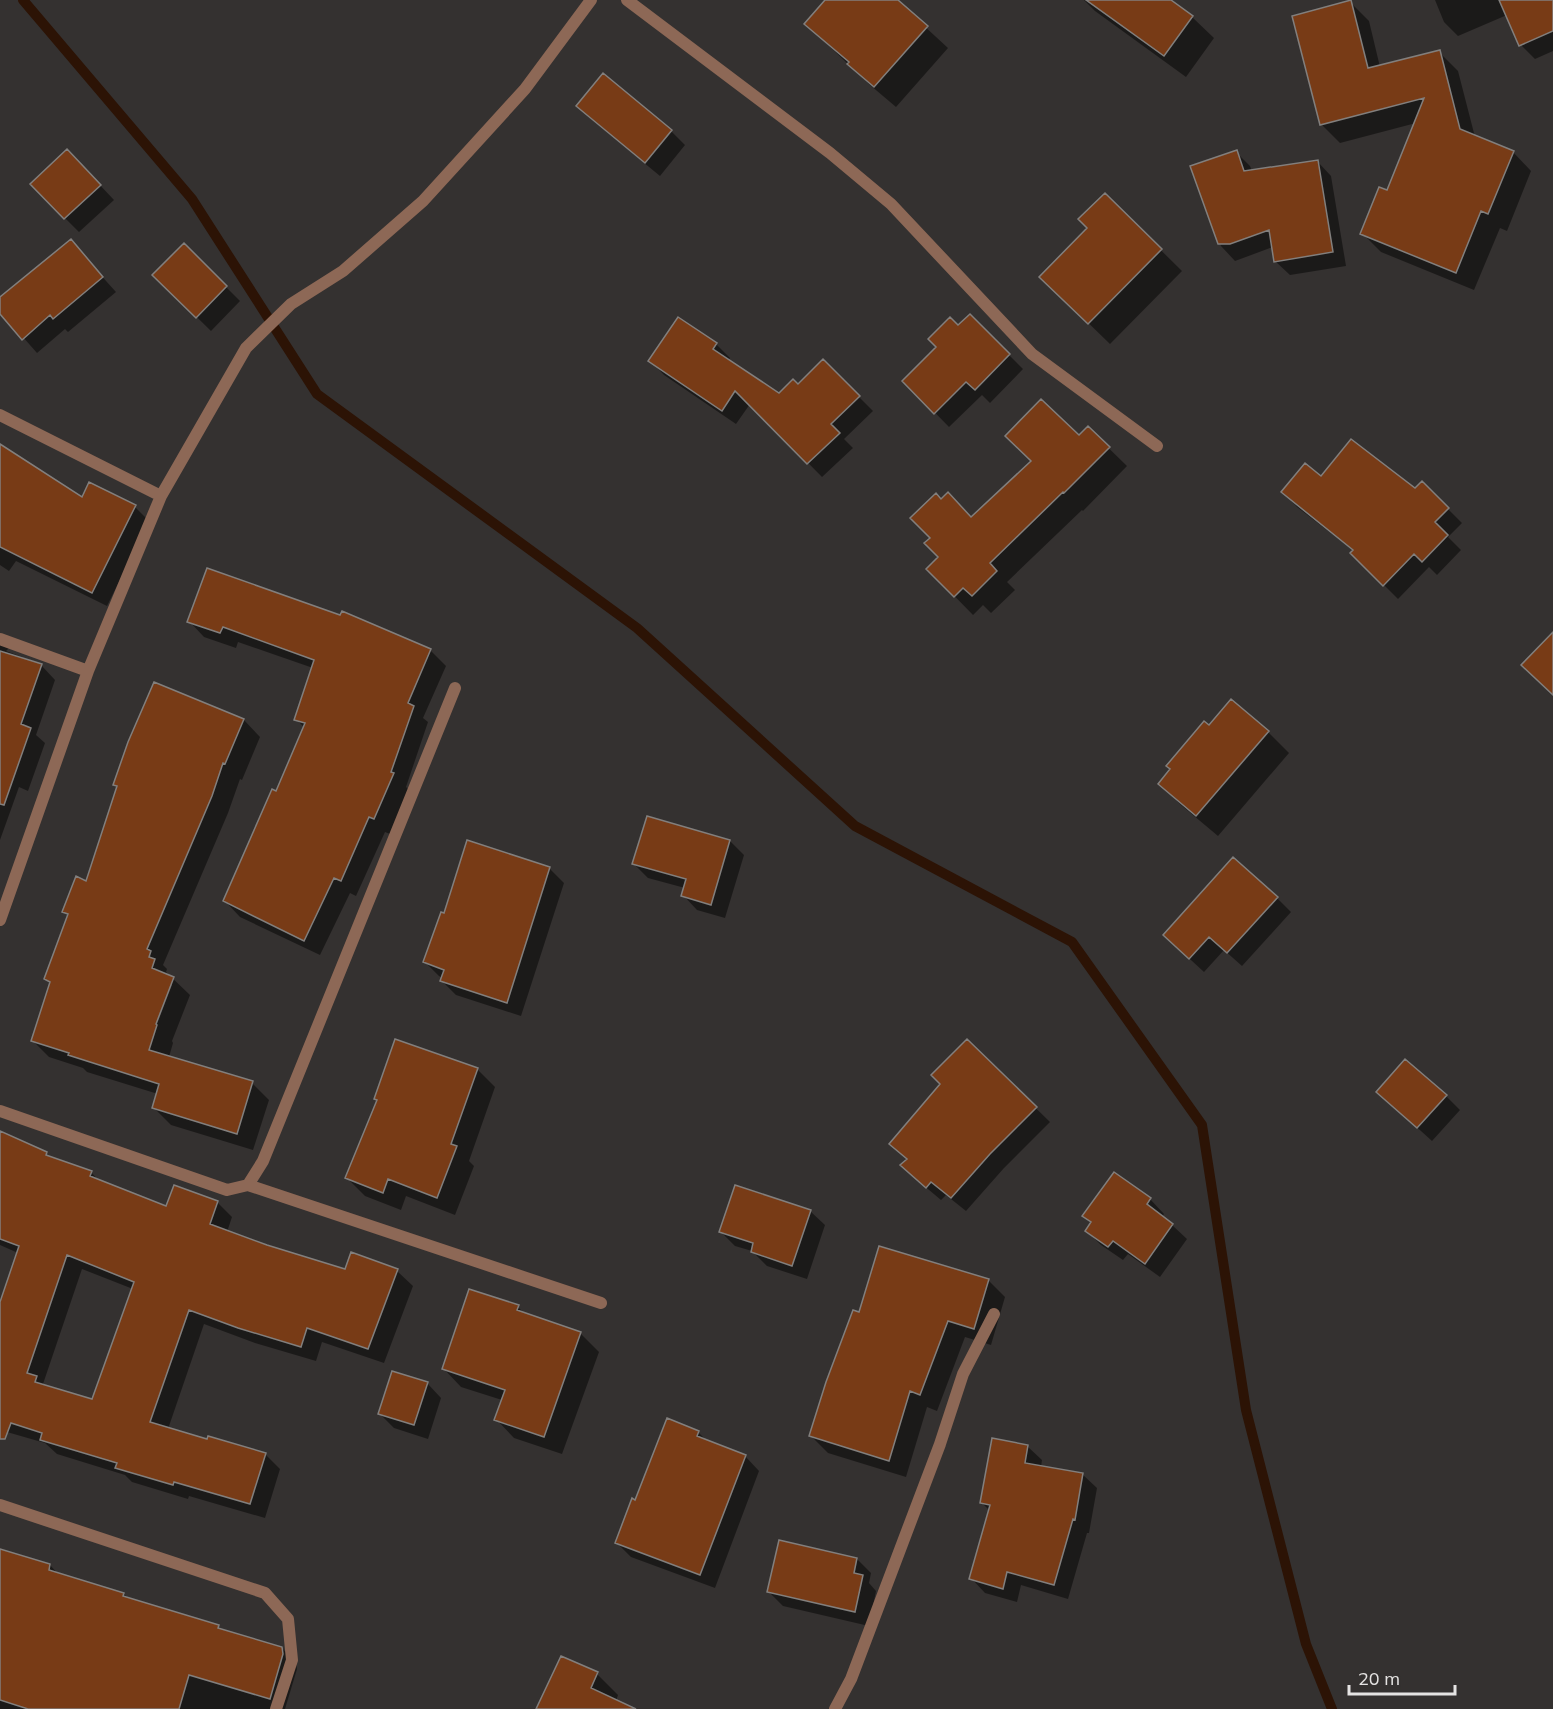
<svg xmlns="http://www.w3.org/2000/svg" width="1553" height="1709" viewBox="0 0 1553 1709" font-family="Mulish,sans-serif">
<rect width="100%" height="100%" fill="#343130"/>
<path fill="#0007" fill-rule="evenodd" d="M827,0H896L948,48L896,107L870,85L806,24Z
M1084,0H1169L1192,17L1214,38L1186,77L1095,11Z
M1435,0H1553V51L1535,59L1521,45L1507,15L1458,36L1444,22Z
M1350,2L1369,21L1380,67L1439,52L1458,71L1475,137L1513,152L1531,171L1507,231L1500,228L1474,290L1381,252L1362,233L1388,192L1416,123L1340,143L1321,124Z
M578,106L671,131L685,145L660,176L592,120Z
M1236,152L1250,166L1252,171L1317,161L1331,176L1346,266L1290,275L1275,261L1273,247L1235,261L1221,246L1192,167Z
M81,165L114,200L79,232L65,218Z
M1105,195L1182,271L1110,344L1041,277L1089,228Z
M70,241L116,292L68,332L65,329L37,353L0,311V299Z
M184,245L240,301L211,331L154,275Z
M970,316L1023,369L990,403L982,395L949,427L904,381Z
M716,344L730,358L728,361L779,395L798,386L823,361L873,411L844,439L853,448L822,477L750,404L736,424L664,375L650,360Z
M1088,428L1127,466L1083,511L1082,510L1007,582L1015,590L991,613L983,605L973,615L928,569L940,557L932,538L941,501L972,518L1079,437Z
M0,456L82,499L135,507L149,521L107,606L16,561L9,571L0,565Z
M1415,490L1448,509L1462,523L1448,537L1461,550L1437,575L1429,567L1398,599L1352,553L1354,551L1297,507L1283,492Z
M189,621L430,650L446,666L423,718L428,722L406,787L409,790L390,834L385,832L356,896L350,893L320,955L240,917L225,901L277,793L305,728L296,719L313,668L238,642L236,648L204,637Z
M0,636L10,647L6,651L22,657L25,660L41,665L55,680L36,735L45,743L28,791L19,787L0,840Z
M154,684L244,720L260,737L242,780L240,779L228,813L163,965L167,969L166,972L190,995L172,1041L173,1043L169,1057L252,1083L269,1100L253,1150L171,1125L154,1108L158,1094L87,1072L83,1068L49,1057L32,1040L51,984L45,979L69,916L64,911L87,883L118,788L115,784ZM169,985H172L154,1032L152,1031Z
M1209,727L1268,732L1289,753L1218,836L1181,805L1160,784Z
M730,841L744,855L725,918L697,910L683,895L685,888L648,878L634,864Z
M468,842L550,869L564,883L521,1016L456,995L441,980L442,978L439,976L425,962L445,915Z
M1277,898L1291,912L1242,966L1224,950L1204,972L1179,949Z
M967,1041L1050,1122L1004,1168L966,1211L946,1195L941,1200L916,1179L908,1160L891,1144L942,1084Z
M477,1069L495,1087L469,1161L474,1166L455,1215L406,1196L401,1210L365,1196L347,1178L378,1100Z
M1378,1092L1446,1096L1460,1110L1432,1141Z
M0,1132L46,1154L51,1159L91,1172L99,1181L167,1208L217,1202L232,1217L227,1232L346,1271L352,1254L397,1271L413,1286L384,1363L322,1342L316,1361L255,1343L204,1324L168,1429L265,1454L280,1469L265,1518L189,1496L188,1499L132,1482L125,1475L57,1454L45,1443L0,1430V1307L18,1253L0,1245ZM82,1269L133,1289L93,1401L46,1387L43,1384Z
M1114,1174L1150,1199L1164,1214L1162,1217L1172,1225L1187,1239L1160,1277L1128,1254L1123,1260L1101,1245L1087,1231L1092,1224L1084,1216Z
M810,1211L825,1225L807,1279L767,1266L752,1251L735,1246L721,1232Z
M988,1280L1005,1297L991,1345L965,1337L937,1411L927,1407L906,1477L828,1453L811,1436L860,1314Z
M518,1307L525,1314L581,1334L599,1352L562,1454L514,1438L496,1419L502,1400L461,1387L443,1368Z
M427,1383L441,1398L428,1439L394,1428L380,1414Z
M698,1432L709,1443L745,1456L759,1471L715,1588L631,1557L617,1543L636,1502Z
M1027,1446L1042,1460L1041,1467L1082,1474L1097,1488L1089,1533H1087L1068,1599L1021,1585L1017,1602L985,1593L971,1578L990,1511L982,1503Z
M0,1550L50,1565L59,1575L124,1594L129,1599L218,1626L223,1631L282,1648L296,1663L297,1669L285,1709H0Z
M857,1559L871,1573L869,1583L876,1591L869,1626L783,1606L769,1592Z
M597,1674L618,1695L616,1701L633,1709H538Z"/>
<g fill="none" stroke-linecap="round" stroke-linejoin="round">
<path stroke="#2c1305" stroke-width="10" d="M23,0L192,199L317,394L637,628L855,826L1072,942L1202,1125L1246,1410L1306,1644L1332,1709"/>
</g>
<path fill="#783b16" stroke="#827f7d" stroke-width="1.5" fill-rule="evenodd" d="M825,0H898L928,26L874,87L847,64L849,62L804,24Z
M1086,0H1171L1193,16L1164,56Z
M1351,0L1368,68L1440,50L1460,129L1514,151L1488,214L1481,211L1456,273L1360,234L1379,187L1387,190L1424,98L1320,125L1292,16Z
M1499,0H1553V31L1519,46Z
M603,73L672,130L645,163L576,106Z
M67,149L101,185L64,219L30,184Z
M1237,150L1244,171L1318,160L1333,252L1274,262L1269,230L1230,244H1218L1190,166Z
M1105,193L1162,249L1088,324L1039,277L1087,228L1078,219Z
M71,239L103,277L53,319L50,315L22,340L0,314V297Z
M184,243L227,286L196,318L152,275Z
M970,314L1010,354L975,390L966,382L934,414L902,381L936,347L928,339L950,317L958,325Z
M678,317L717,343L713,349L779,393L793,379L798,384L823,359L860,396L831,424L840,433L807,464L735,391L722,411L648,361Z
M1041,399L1079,435L1088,426L1110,447L1064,493L1063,492L990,563L997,571L972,596L963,588L954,597L926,569L938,557L924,543L930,538L910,518L936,493L941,499L948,492L971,517L1031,461L1005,436Z
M1351,439L1415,488L1422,481L1449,508L1435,522L1448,535L1422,562L1414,554L1383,586L1350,553L1353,550L1281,492L1305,463L1321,476Z
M0,444L82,497L89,482L136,505L92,593L0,547Z
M207,568L340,615L342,611L431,649L408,703L414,706L391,772L394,773L374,819L369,817L341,881L334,878L304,941L223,901L272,789L276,791L305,723L294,720L314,660L223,627L220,633L187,622Z
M1553,632V695L1521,665Z
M0,651L42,664L21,724L31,728L4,805L0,804Z
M154,682L244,719L225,764L223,763L212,796L147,949L151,951L149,957L155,959L152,968L174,977L156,1024L157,1025L149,1050L253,1081L237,1134L152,1108L159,1084L68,1055L69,1053L31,1041L50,982L44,979L68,914L62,912L76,876L86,881L117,786L113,785L128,742Z
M1231,699L1269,731L1196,816L1158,784L1170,769L1166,766L1204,721L1209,725Z
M647,816L730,840L711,905L681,896L686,879L632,864Z
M467,840L550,867L507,1003L440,981L444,970L423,962L441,912L444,913Z
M1233,857L1278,897L1227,953L1209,937L1189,959L1163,935Z
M395,1039L478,1068L451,1144L457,1146L437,1198L388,1179L383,1193L345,1178L377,1100L374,1099Z
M967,1039L1037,1107L990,1154L951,1198L931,1182L926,1188L900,1165L907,1159L889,1144L940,1084L931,1075Z
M1405,1059L1447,1095L1417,1128L1376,1092Z
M0,1131L47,1152L46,1155L92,1171L90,1176L166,1206L174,1185L218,1201L210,1224L267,1245L345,1269L351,1252L398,1269L368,1349L307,1328L301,1347L238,1328L189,1310L150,1422L207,1439L208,1436L266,1453L250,1504L174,1482L173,1485L115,1468L117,1463L40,1440L42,1433L11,1423L5,1439H0V1302L19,1246L0,1239ZM67,1255L134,1282L92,1399L35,1382L37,1376L27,1373Z
M1114,1172L1151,1198L1147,1204L1173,1224L1145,1264L1113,1241L1108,1247L1085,1231L1091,1222L1082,1216Z
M735,1185L811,1210L792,1266L751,1252L753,1243L719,1232Z
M879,1246L989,1279L974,1329L948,1321L920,1395L910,1391L889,1461L809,1436L826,1382L853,1310L859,1312Z
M469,1289L519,1305L517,1310L581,1332L544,1437L494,1420L505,1390L442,1369Z
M392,1371L428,1382L414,1425L378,1414Z
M667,1418L699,1431L697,1436L746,1455L700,1575L615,1543L632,1498L635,1500Z
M992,1438L1028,1445L1025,1463L1083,1473L1075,1520L1073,1519L1054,1585L1007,1572L1003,1589L969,1579L990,1505L980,1503Z
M779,1540L857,1558L854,1573L863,1575L855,1612L767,1592Z
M0,1549L50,1564L49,1570L124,1593L123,1596L219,1625L218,1628L282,1647L283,1654L270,1699L189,1675L179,1709H28L0,1700Z
M561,1656L598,1672L591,1688L636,1709H536Z"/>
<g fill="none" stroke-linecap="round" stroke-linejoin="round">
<path stroke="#8d6856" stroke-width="12" d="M627,0L830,153L891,204L1032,354L1157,446
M0,415L161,496
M0,639L88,671
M0,920L88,671L161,496L246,348L291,304L343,271L423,201L525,89L591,0
M0,1111L227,1190L248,1185L263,1161L455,688
M248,1185L601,1303
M0,1505L265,1593L288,1619L292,1660L276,1709
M835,1709L851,1679L940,1444L963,1374L994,1314"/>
</g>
<path d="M1349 1685v9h106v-9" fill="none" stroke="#e5e4e3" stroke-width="3"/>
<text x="1358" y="1685" font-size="18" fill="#e5e4e3" stroke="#343130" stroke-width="4.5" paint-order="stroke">20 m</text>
</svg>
